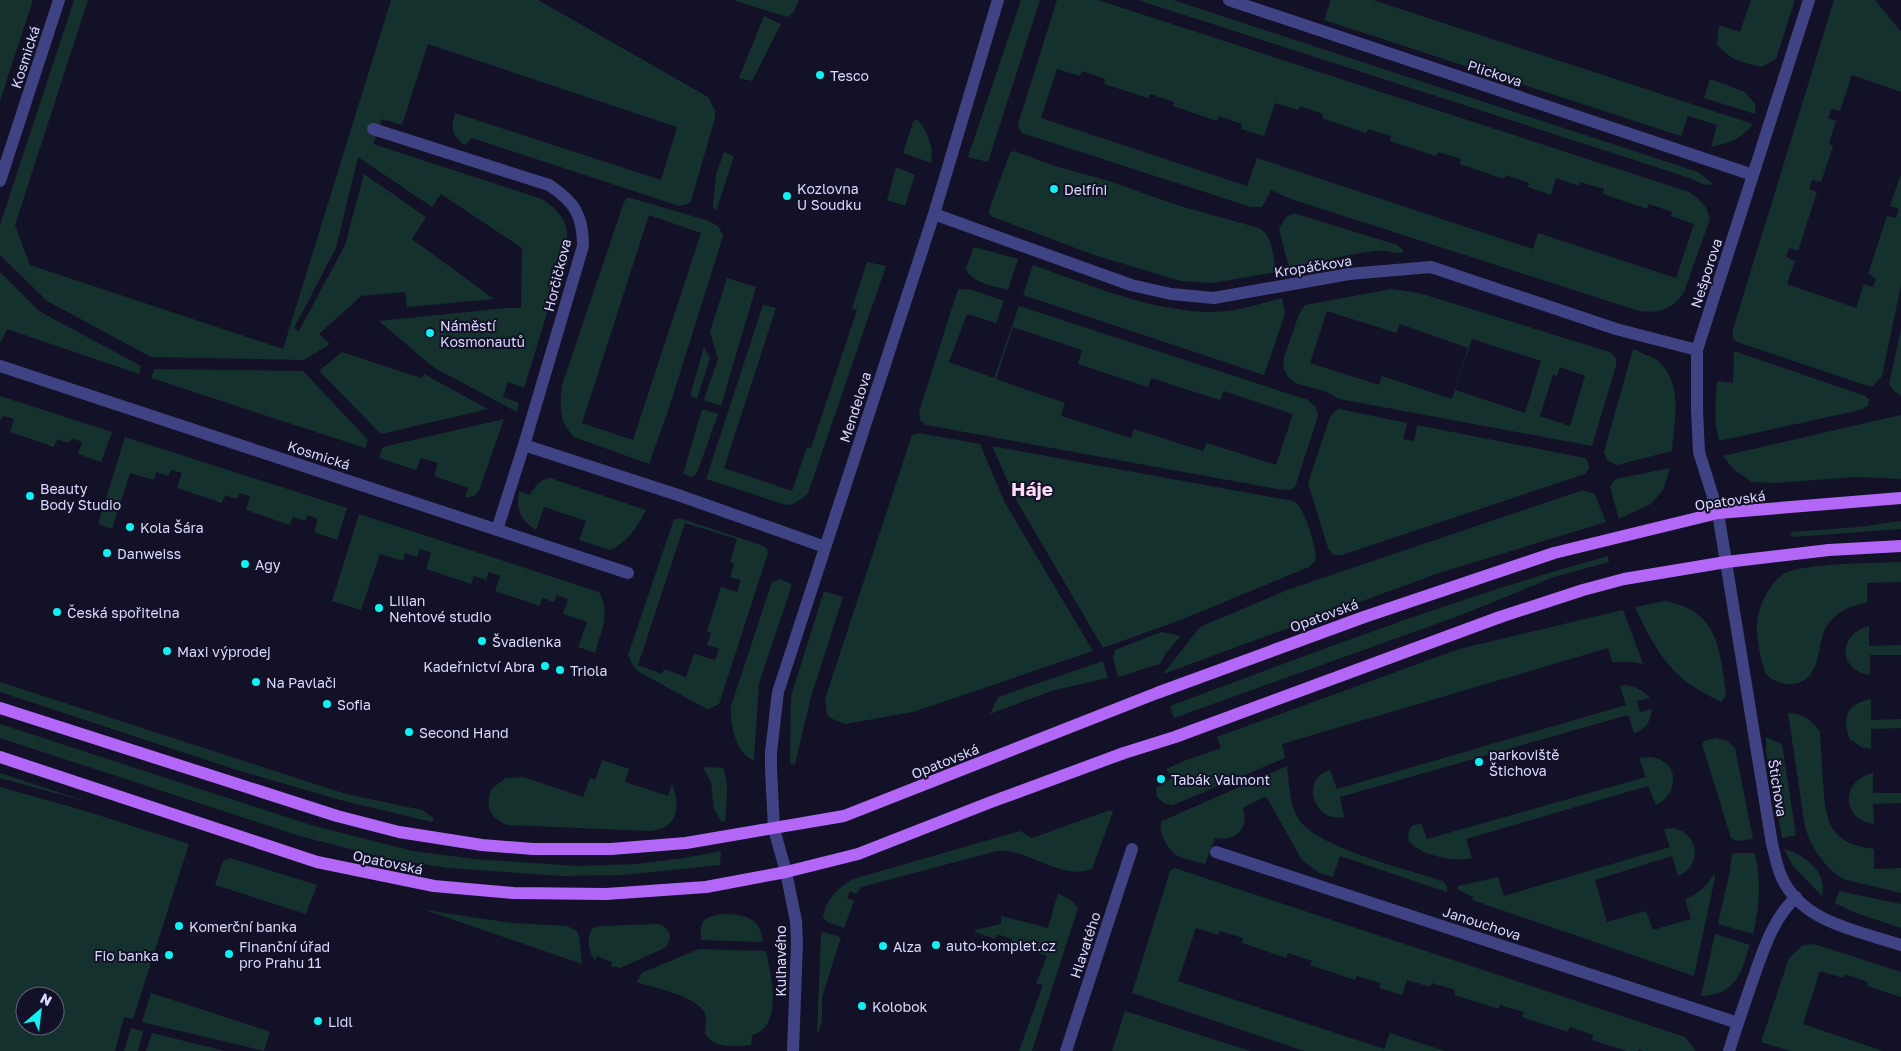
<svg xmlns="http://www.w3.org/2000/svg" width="1901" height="1051" viewBox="0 0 1901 1051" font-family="'Golos Text',sans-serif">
<rect width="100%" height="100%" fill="#131127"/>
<path fill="#15312d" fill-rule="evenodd" d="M0,0H33L0,101Z
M74,0H88L15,225L30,265L283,349L391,0H538L708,97L715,110V118L691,201L688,204L679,206L472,138L465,145C451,135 451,128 455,113L661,180L677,127L428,44L402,125L382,119L373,144L542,199C567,216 571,229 564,258L524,388L508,382L503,397L519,403L517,412L433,367L379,321L506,308H521L522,248L441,194L432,207L358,157L336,248L294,328L299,331L345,245L364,174L426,217L412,239L494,299L407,307L405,292L361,296L319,334L330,344L304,360L151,357L47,301L0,255V225Z
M733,0H799L793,13L787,17Z
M1021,0H1040L988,162L968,157Z
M1057,0H1098L1689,192C1700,199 1707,206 1710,219L1684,292C1674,309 1658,314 1639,311L1291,199L1271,190L1262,207H1251L1022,133L1018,127L1019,121ZM1057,69L1080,76L1082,71L1105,79L1104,84L1148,98L1150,94L1174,102L1173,106L1217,121L1219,116L1242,124L1241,129L1264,136L1275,103L1298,110L1300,106L1323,114L1322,118L1366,133L1368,129L1391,136L1390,141L1436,156L1438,152L1461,159L1460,164L1504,179L1506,175L1529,183L1528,187L1551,195L1556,178L1579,186L1580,182L1604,189L1603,194L1647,209L1649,204L1672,212L1671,216L1694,224L1676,278L1538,233L1533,249L1257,158L1247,186L1041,118Z
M1138,0H1173L1698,172L1713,184L1705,185L1687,177Z
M1331,0H1373L1753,124C1742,139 1728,143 1711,147L1717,125L1688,116L1681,136L1324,20Z
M1751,0H1795L1776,59L1762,67C1741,61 1731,62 1717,44L1719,25L1740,32Z
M1834,0H1875L1901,32V92L1852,75L1840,111L1831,109L1828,118L1836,121L1829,144L1833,146L1821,182L1812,180L1809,189L1817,192L1798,251L1789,248L1786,257L1795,261L1787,284L1856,308L1864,284L1873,287L1876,278L1868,274L1887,216L1896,218L1899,209L1890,206L1901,174V285L1882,376L1873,386H1868L1737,342L1733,339V329Z
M764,16L781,24L752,81L739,78Z
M1710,79L1745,92L1755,104V114L1704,98Z
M914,119L919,121C928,133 934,148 931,163L903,153Z
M1014,151L1058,167L1106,180L1180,206L1259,228C1273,236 1273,256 1276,272L1212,283L1181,281L1094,255L993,217L989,214V210L1010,153Z
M724,152L734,156L716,211L713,206L716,174Z
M896,167L915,175L905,206L887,200Z
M627,198H631L709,221L719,227L723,236L669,408L649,464L574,437C558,421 560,405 562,385L624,202ZM649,215L701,233L633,440L582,423Z
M1294,213L1397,245L1403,250V253C1395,254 1386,250 1376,251C1347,254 1318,262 1289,268L1279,229L1286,217Z
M974,247L1018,259L1008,290C995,286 970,283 966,268Z
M867,262L886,266L808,493C801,500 796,504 786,505L706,479L763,305L776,308L724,468L792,491L807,447L811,448L857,310L852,308Z
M1033,265C1087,284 1153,312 1211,312C1235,312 1259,304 1282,298L1285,314L1264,375L1023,295Z
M0,272L39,311L141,366L139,374L7,329L0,344Z
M727,278L756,287L721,406L704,400L718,359L710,332Z
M958,289L972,290L1004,301L996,323L967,314L949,362L994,378L1019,306L1308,400L1316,407L1318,416L1295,487L1290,490L1277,489L926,425L920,420L919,412ZM1013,327L1082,350L1078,364L1148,387L1151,378L1220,400L1224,391L1293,414L1276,465L1207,443L1203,451L1134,429L1131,438L1061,416L1065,403L996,379Z
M1391,289L1419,293L1610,352L1616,358V366L1592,446L1339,399L1327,392L1295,383L1288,377L1284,369L1283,361L1299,314L1305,305ZM1327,311L1396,333L1400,324L1468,348L1452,399L1382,376L1379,385L1310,363ZM1472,339L1541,361L1525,413L1455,390ZM1560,367L1585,376L1570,426L1540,416L1553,375L1557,376Z
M1901,329V396L1895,392L1889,384Z
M704,347L710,358L697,399L690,396Z
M1633,349C1641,353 1651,356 1658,361C1684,384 1674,421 1672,451L1617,465L1607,460L1604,452Z
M1734,351L1865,396L1869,400L1868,406L1860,410L1719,441C1714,421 1715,402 1717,381L1733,383Z
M342,352L421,378L424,374L488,409L381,434L319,371Z
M154,369L303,371L368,440L365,448L151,378Z
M0,396L112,432L101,462L78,454L82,442L72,438L69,443L57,439L54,447L10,432L14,419L3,416L0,420Z
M702,409L718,414L697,473L691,477L683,474Z
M1339,409L1407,423L1403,439L1414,441L1417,425L1585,458L1588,461L1589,469L1585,474L1342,555H1333L1328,548L1308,483L1330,417L1334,412Z
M1901,415V479L1857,477L1776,483L1752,482L1733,469L1723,456Z
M504,419L480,488C477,495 473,498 465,497L468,488L434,476L438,463L421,458L416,470L379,458L382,448L387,446Z
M918,433L980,444L1005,503L1093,651L913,712L845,724L830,718L827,714L825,699L912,435Z
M125,437L347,508L337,540L314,532L318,519L308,515L305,521L293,517L290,525L246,510L250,496L239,493L237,499L225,495L222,503L177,488L182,473L171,470L168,476L156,472L154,480L130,473L112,529L98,524Z
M992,446L1293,501C1305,506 1316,547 1316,560L1309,567L1183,619L1103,648L1015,498Z
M1670,468L1663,490L1651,504L1619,519L1610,487L1612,483L1616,479Z
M550,478L646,510C637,527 628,542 610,550L579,540L586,521L544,507L536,530C520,520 516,509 519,491L530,495C535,486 539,480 550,478Z
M1583,490L1595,494L1606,522L1439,573L1163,674L1200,627L1287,590Z
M359,514L599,592C611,612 601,632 595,653L578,647L587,622L563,614L568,599L557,595L554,602L542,598L540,606L495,591L500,576L489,572L486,580L474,576L471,584L426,569L431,553L420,549L417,557L405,553L403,561L380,554L361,610L332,601Z
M674,519H682L761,545L767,549L768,553L719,704L709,709L705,708L639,672L633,666L628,655ZM685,523L737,539L730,562L734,564L730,577L741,580L737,592L721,587L707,631L711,633L707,645L719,649L715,660L694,654L686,677L664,669L662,674L638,665Z
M1901,521V529L1794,537L1790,534L1792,532L1858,527Z
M1608,556L1609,562L1554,577L1464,614L1174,718L1170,706C1315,652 1459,597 1608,556Z
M1901,562V582L1867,583V603C1847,605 1827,617 1822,638C1817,656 1818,682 1791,684C1784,685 1771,680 1767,675C1761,667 1756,633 1757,623C1758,607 1770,582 1784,574C1802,563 1876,563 1901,562Z
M780,579L791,584V588L759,683L754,760C737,757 729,721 731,706L772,582Z
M824,591L843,597L811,697L795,764L790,763L791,696Z
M1665,601C1718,611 1719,647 1726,691L1725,697L1721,702C1712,697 1703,693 1694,687C1665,669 1649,637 1635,607Z
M1623,610L1643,664L1632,662H1612L1608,648L1282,744L1285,758L1173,805L1165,804L1157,797L1156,788L1172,778L1166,769L1184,761L1221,748L1217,737L1459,649Z
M1869,626V646L1901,645V655H1870V675C1837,670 1838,634 1869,626Z
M1161,632L1181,636L1166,653L1160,664L1118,677L1113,658L1115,650Z
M1103,661L1108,678L1051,691L990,714L998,697Z
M0,682L346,794L422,810L434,818L432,822L340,800L240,771L0,692Z
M1625,685C1635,686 1643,690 1650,698L1637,701L1640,712L1652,709C1651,720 1646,730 1634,733L1628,715L1340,797L1344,817C1313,823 1300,778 1330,770L1337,789L1626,705L1620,686Z
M1871,699V720L1901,719V728L1871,729V749L1861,747L1850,739C1841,718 1847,703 1871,699Z
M1788,713C1802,712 1813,721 1820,732C1821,749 1822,766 1823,783C1826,823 1829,843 1874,849V869L1901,868V893L1843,879C1824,867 1812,849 1805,827Z
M0,724L314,826L413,851L474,859L578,866L636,864L684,858L721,851L720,865L623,875L562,876L448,868L389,859L300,836L0,738Z
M1766,737L1782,744L1796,835L1782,838L1766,751Z
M1716,738L1727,741L1735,748L1753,839L1737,841L1731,838L1702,744L1706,740Z
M1649,757C1679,759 1681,792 1656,805L1648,786L1466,839L1472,858C1456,863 1416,855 1408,839L1409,830L1412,826L1421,823L1427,839L1646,777L1639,758Z
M602,760L629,769L625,782L668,796L672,784C681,807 678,829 649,831L507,825C490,818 485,806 491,789L506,778L523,777L583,797L590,778L595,780Z
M1287,766C1289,783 1289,803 1298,818C1314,847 1409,870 1443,881L1447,887V892L1340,856L1333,877L1319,873L1302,860L1266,796L1243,808C1249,830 1236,841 1215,838L1205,864C1196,861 1186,860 1178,856C1169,852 1156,830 1162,821Z
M703,767L723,768C730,785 726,804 725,822L721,821L714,809L711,782Z
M0,773L88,802L0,778Z
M1873,773V793H1901V803L1873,804L1874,824C1841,820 1840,780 1873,773Z
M0,787L82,810L189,844L133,1019L124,1017L115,1051H0ZM25,996H55V1026H25Z
M1110,810L1113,812L1092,869C1059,881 1029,848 997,851L861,887L856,894L850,891L847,898L854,901L844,928L827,922L823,917C827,898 837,888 853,879L1020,831L1032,838Z
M1673,828C1699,833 1703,866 1678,876L1672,856L1595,880L1607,922L1646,911L1653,930L1691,919L1685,899C1698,894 1708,886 1714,873L1715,878L1694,976L1472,900L1473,897L1457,889L1458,886L1498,877L1504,896L1670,847L1664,829Z
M1784,849C1804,854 1828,872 1822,896L1793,866Z
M1734,853H1755C1761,883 1760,904 1753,934L1718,924L1730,870L1732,854Z
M230,858L317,885L306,914L215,885L223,861Z
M1175,868L1685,1037L1696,1051H1643L1638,1049V1051H1627L1592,1040L1593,1035L1570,1027L1568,1032L1522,1017L1524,1012L1500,1005L1499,1009L1454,995L1455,990L1432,983L1430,987L1407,980L1402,995L1379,988L1380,983L1357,976L1355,980L1310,965L1312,961L1288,953L1286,958L1242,943L1243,938L1220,931L1218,935L1196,928L1178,981L1384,1049L1390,1033L1445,1051H1304L1132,993L1170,871Z
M1839,891L1901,904V928L1853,912L1835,903Z
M1058,893L1072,901L1078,908L1032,1051H1019L1043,985L1036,983L1047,956L1011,944L1012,939L997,934L995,939L975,932V930L1001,924V916L1048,928Z
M425,910L512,923L567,926L577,931L579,936L582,964Z
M722,914C734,914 751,915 758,926C761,931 762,937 763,942L701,940C700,920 702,918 722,914Z
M658,924C671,928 673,939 665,948L620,968L611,966L612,962L597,956L595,960C588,952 586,936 593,928L601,926Z
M823,932L841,937L822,997V1021L817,1035L821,934Z
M1715,934L1750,945C1740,975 1737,994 1701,996Z
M1814,944L1901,972V997L1867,986L1868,982L1845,974L1843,978L1820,971L1803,1024L1883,1051H1790L1761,1042L1789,958L1803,945Z
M699,949L766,951C771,975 784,1027 752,1035L751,1045C734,1046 715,1050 705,1033C705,1027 707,1019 705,1014C700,997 652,987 636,982L642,973L646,971Z
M151,993L268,1031L270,1032L264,1051L142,1022Z
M1125,1011L1250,1051H1112Z
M131,1028L143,1031L138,1051H124Z
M152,1033L225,1051H146Z"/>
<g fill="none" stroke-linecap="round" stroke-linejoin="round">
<path stroke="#3f4383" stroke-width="12" d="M1229,0L1753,175
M1809,0L1697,350V410L1699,452L1718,513L1772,844C1775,855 1777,868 1782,878C1803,923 1859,931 1901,945
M373,129L549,185C575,202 583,216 583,246L524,445L497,530
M0,181L59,0
M934,214L1131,285L1171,294L1214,298L1349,274L1431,267L1616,329L1697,350
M0,366L628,573
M524,445L678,495L825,547
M1216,852L1738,1023
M793,1051L797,942L796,921L786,872L774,829L771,769V752L778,692L934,214L998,0
M1066,1051L1132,849
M1729,1051C1736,1028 1744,1005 1752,982C1763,951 1772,920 1796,897"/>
<path stroke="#b367f6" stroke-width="12" d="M0,708L337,816L399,832L482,845L533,849H611L686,843L844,816L1157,693L1364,617L1554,553L1718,513L1901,498
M0,757L317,862L434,886L513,893L606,894L706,887L786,872L858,854L991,802L1124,753L1175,737L1500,617L1583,590L1624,579L1726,562L1829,550L1901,546"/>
</g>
<g fill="#11f0f2" stroke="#131127" stroke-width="2">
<circle cx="820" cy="75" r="5"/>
<circle cx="1054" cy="189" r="5"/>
<circle cx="787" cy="196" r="5"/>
<circle cx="430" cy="333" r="5"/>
<circle cx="30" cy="496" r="5"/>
<circle cx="130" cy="527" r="5"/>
<circle cx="107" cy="553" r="5"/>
<circle cx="245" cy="564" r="5"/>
<circle cx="379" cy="608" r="5"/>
<circle cx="57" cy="612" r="5"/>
<circle cx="482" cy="641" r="5"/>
<circle cx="167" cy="651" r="5"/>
<circle cx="545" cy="666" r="5"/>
<circle cx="560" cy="670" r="5"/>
<circle cx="256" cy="682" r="5"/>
<circle cx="327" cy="704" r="5"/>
<circle cx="409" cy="732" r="5"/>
<circle cx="1479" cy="762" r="5"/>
<circle cx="1161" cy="779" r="5"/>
<circle cx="179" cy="926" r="5"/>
<circle cx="936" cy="945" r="5"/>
<circle cx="883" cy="946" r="5"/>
<circle cx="229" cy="954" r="5"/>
<circle cx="169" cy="955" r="5"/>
<circle cx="862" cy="1006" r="5"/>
<circle cx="318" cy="1021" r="5"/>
</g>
<g text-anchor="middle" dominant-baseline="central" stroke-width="4" stroke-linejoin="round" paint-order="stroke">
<g font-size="14" fill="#dad9fd" stroke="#131127">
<text transform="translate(25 57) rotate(-72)">Kosmická</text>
<text transform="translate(1495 73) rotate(18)">Plickova</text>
<text transform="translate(1313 266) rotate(-9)">Kropáčkova</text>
<text transform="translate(1706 273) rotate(-72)">Nešporova</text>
<text transform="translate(557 275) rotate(-76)">Horčičkova</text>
<text transform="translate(855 407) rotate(-72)">Mendelova</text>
<text transform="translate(319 455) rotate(18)">Kosmická</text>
<text transform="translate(1730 500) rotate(-8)">Opatovská</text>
<text transform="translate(1324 615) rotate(-20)">Opatovská</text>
<text transform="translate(945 761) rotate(-22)">Opatovská</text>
<text transform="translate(1778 788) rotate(81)">Štichova</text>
<text transform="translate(388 862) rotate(12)">Opatovská</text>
<text transform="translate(1482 923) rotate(18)">Janouchova</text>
<text transform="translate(1085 945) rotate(-72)">Hlavatého</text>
<text transform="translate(780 961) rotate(-90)">Kulhavého</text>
</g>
<g font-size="14" fill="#dad9fd" stroke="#131127" text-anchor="start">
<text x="830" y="75">Tesco</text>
<text x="797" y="188">Kozlovna<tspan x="797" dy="16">U Soudku</tspan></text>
<text x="1064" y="189">Delfíni</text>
<text x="440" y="325">Náměstí<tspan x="440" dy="16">Kosmonautů</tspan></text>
<text x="40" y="488">Beauty<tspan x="40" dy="16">Body Studio</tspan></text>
<text x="140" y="527">Kola Šára</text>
<text x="117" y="553">Danweiss</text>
<text x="255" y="564">Agy</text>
<text x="389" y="600">Lilian<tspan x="389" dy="16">Nehtové studio</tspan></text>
<text x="67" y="612">Česká spořitelna</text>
<text x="492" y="641">Švadlenka</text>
<text x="177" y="651">Maxi výprodej</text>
<text x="535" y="666" text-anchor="end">Kadeřnictví Abra</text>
<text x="570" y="670">Triola</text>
<text x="266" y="682">Na Pavlači</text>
<text x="337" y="704">Sofia</text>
<text x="419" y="732">Second Hand</text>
<text x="1489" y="754">parkoviště<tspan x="1489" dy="16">Štichova</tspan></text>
<text x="1171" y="779">Tabák Valmont</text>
<text x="189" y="926">Komerční banka</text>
<text x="946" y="945">auto-komplet.cz</text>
<text x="239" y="946">Finanční úřad<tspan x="239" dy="16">pro Prahu 11</tspan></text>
<text x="893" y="946">Alza</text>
<text x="159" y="955" text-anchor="end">Fio banka</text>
<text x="872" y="1006">Kolobok</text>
<text x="328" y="1021">Lidl</text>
</g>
<g font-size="19" font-weight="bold" fill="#fddbf4" stroke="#131127">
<text x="1032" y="488">Háje</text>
</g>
</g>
<g transform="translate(40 1011) rotate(28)"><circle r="24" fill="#131127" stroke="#63617d"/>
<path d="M0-4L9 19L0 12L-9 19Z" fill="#11f0f2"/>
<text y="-8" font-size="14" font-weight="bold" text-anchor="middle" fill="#dad9fd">N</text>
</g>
</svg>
